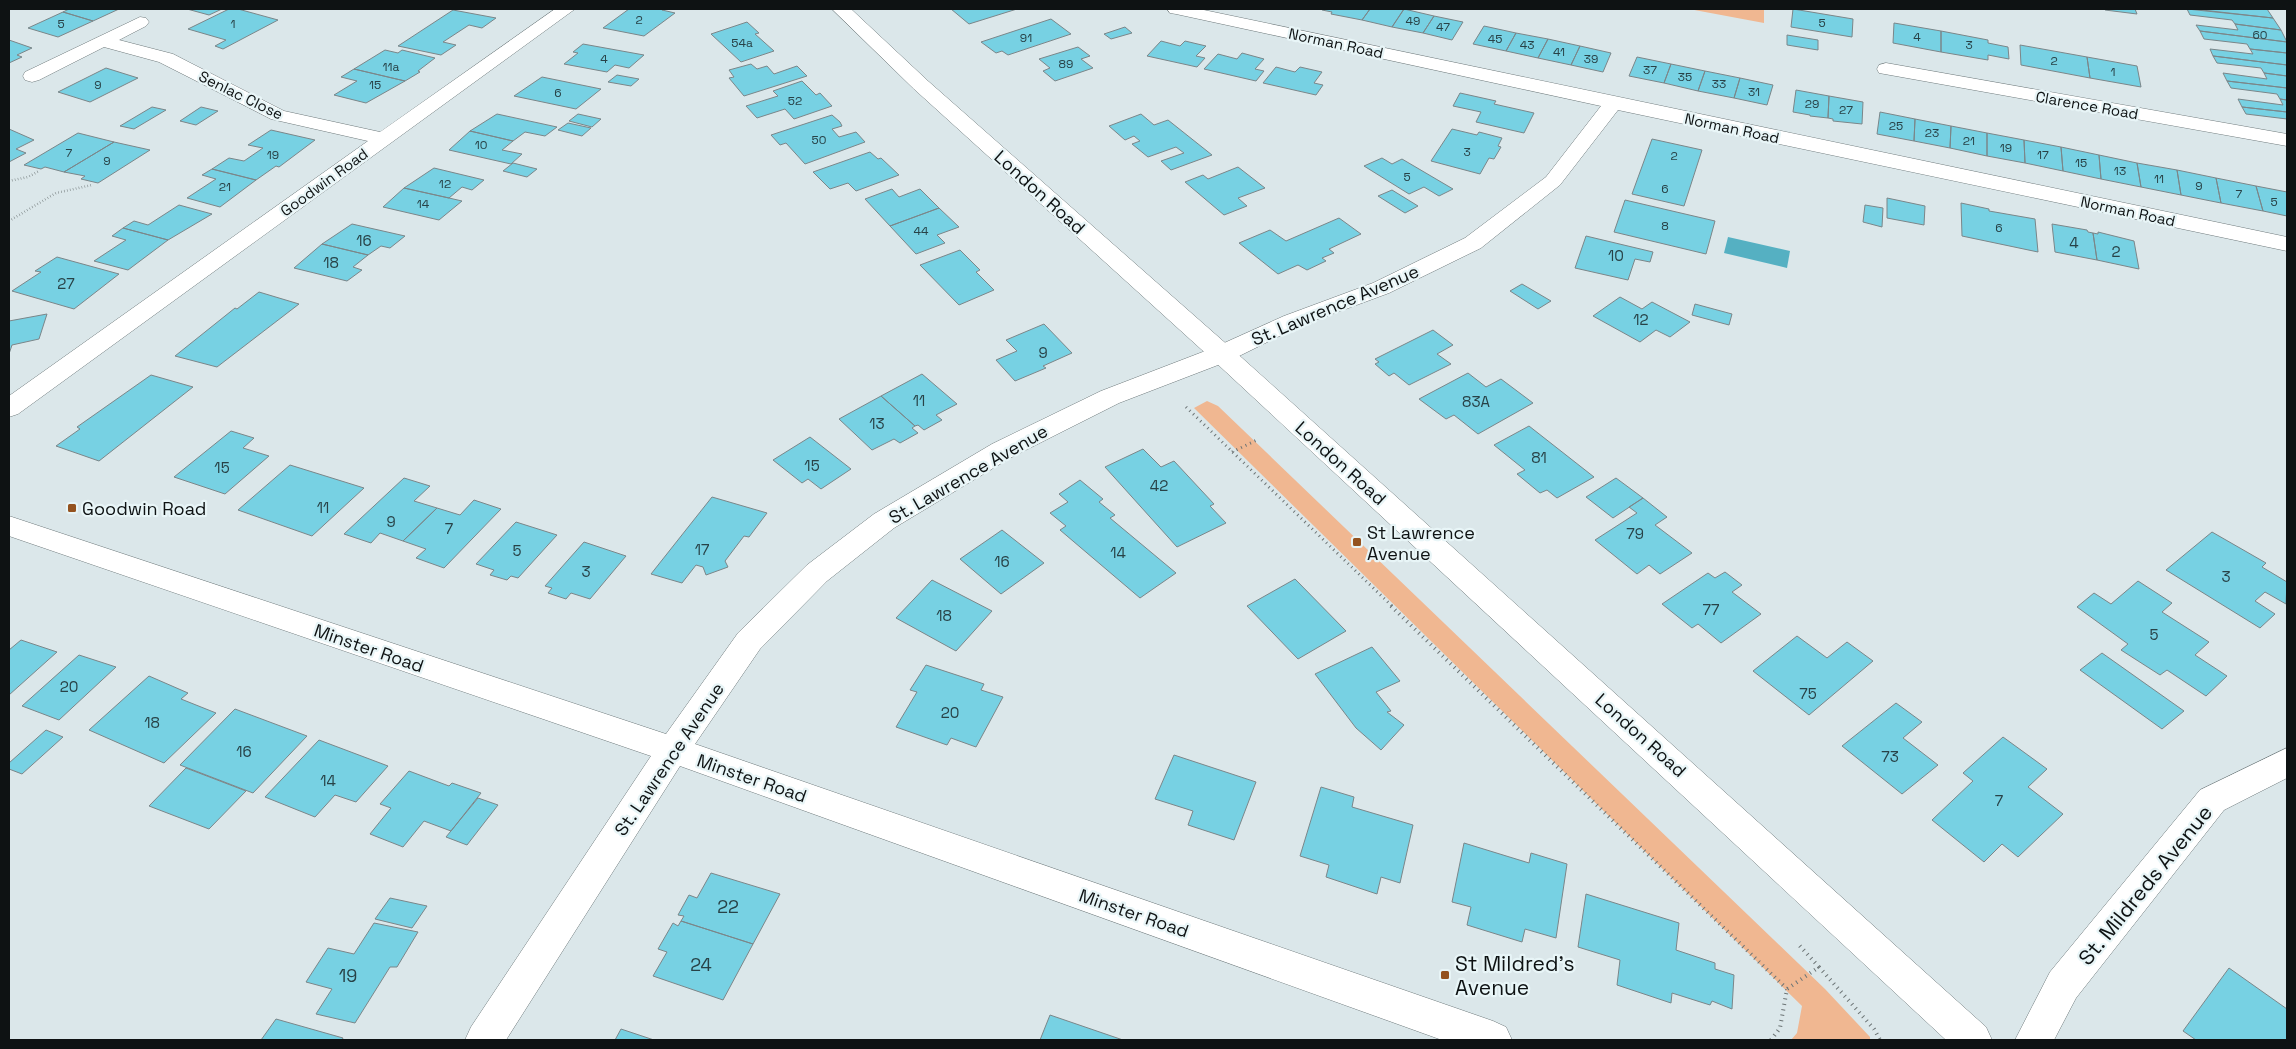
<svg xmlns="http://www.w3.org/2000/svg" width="2296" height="1049" viewBox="0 0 2296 1049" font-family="'Space Grotesk',sans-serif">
<rect width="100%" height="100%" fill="#dbe7ea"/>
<path fill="#f0b791" d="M1689,9H1764V23Z
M1207,401L1218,406L1825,989L1870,1037V1040H1791L1797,1033L1802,1006L1194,408Z"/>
<path fill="#55b0c2" d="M1728,237L1790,251L1787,268L1724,253Z"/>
<path fill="#77d1e3" stroke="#7b8689" d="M69,9H119L93,21L63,12Z
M187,9H222L209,15Z
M229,9H238L278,20L223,49L215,46L226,40L188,29Z
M629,9H665L662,10L675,13L644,36L603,28Z
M951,9H1017L969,24Z
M1323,9H1370L1362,20L1331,14L1332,12L1322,10Z
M1370,9H1404L1392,27L1362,20Z
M1404,9L1434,16L1423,33L1392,27Z
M1793,9L1853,19L1852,37L1791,27Z
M2104,9H2135L2137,14L2105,10Z
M2187,9L2273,18L2281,30L2235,24L2232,20L2190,15Z
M2193,9H2267L2273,18Z
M453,10L496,18L482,28L469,25L443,42L456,45L441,55L398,46Z
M63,12L93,21L58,37L28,28Z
M1434,16L1463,22L1452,40L1423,33Z
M1051,19L1071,34L1008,55L1002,51L996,53L981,42Z
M747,22L759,33L755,34L774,51L741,62L711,34Z
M1894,23L1941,31V52L1893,43Z
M2235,24L2281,30L2287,42L2200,31L2196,25L2238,30Z
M1484,26L1516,33L1506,51L1473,44Z
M1125,27L1132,33L1111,39L1104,34Z
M1941,31L1988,40V43L2008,47L2009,59L1988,55V60L1941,52Z
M2200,31L2287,42V53L2250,49L2247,44L2204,39Z
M1516,33L1548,39L1538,58L1506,51Z
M1787,35L1818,40V50L1787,45Z
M1548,39L1580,46L1571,65L1538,58Z
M9,40L32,48L17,55L22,57L9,63Z
M1161,41L1180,46L1185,41L1206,46L1196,56L1205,58L1197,67L1147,56Z
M583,44L644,55L629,68L615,65L607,72L564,64L578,53L573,52Z
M2020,45L2087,57L2090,78L2021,65Z
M1580,46L1611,53L1603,72L1571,65Z
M1078,47L1090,56L1081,59L1093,68L1055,81L1043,71L1050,68L1039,59Z
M2210,49L2253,54L2250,49L2287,53V65L2213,56Z
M385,50L398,53L402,50L435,58L418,71L420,72L405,81L354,69Z
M1242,53L1264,59L1255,69L1264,71L1256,81L1204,69L1218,54L1237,59Z
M2213,56L2287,65V76L2264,73L2261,68L2217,63Z
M1637,57L1671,64L1664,83L1629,76Z
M2087,57L2137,66L2141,87L2090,78Z
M751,64L757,69L767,66L774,74L797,66L807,76L744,96L729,78L734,77L729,70Z
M1671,64L1705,71L1698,91L1664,83Z
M1276,67L1295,72L1300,67L1322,72L1314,83L1323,85L1316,95L1263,83Z
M106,68L138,78L90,102L58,92Z
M354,69L405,81L366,103L334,95L357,81L341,77Z
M1705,71L1740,78L1734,98L1698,91Z
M2223,73L2267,79L2264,73L2287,76V88L2227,81Z
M617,75L639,79L631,86L608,82Z
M542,77L601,89L576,109L514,96Z
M1740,78L1773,85L1767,105L1734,98Z
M802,81L816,95L820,93L832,106L794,119L785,109L757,118L746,106L778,96L773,91Z
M2227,81L2287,88V100L2280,99L2277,94L2231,88Z
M1796,90L1829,96L1828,118L1810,116V115L1793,112Z
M1460,93L1496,101L1494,104L1534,113L1524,133L1476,122L1481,112L1453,106Z
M1829,96L1863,102L1862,124L1833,121V119L1828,118Z
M2238,99L2283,105L2280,99L2287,100V112L2242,107Z
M152,107L166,110L134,129L120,126Z
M201,107L218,111L196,125L180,121Z
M2242,107L2287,112V119L2246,114Z
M1880,112L1915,119L1914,141L1877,134Z
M497,114L557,127L545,136L525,132L513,141L470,131Z
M578,114L601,119L592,127L569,121Z
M1141,114L1154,125L1168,120L1212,155L1171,170L1161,161L1184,153L1176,147L1148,157L1132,144L1140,141L1134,136L1125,140L1109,126Z
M832,115L840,122L842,126L832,129L839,137L856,132L865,142L805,164L786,143L780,145L771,135Z
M1915,119L1951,126L1950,148L1914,141Z
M568,123L591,128L582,136L558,130Z
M1951,126L1987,133V156L1950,148Z
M9,129L34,140L16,149L26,153L9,162Z
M1452,129L1477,135L1479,132L1502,138L1498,146L1501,147L1494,159L1489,158L1480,174L1431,161Z
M271,130L315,140L279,167L276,166L256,180L212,169L229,158L244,161L263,148L248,145Z
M470,131L513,141L502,150L522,154L511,164L449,150Z
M78,133L114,142L64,172L45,167L41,169L24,165Z
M1987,133L2024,140L2025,163L1987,156Z
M1652,139L1702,150L1684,206L1632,194Z
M2024,140L2061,147L2063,171L2025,163Z
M114,142L150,150L98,183L81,179L85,176L64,172Z
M2061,147L2099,155L2101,179L2063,171Z
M870,152L878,159L881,158L899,175L856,191L848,183L830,189L813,172Z
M2099,155L2137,163L2141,187L2101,179Z
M1382,158L1392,164L1402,159L1453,189L1439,196L1424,187L1409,194L1364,166Z
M513,163L537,169L527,177L503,171Z
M2137,163L2177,170L2181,195L2141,187Z
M1238,167L1265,188L1238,198L1247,206L1224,215L1185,182L1203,175L1208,179Z
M434,168L484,180L472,190L462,187L449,198L404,188Z
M212,169L256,180L220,207L187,198L216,179L202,175Z
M2177,170L2216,178L2221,203L2181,195Z
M2216,178L2256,186L2263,211L2221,203Z
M2256,186L2287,192V216L2263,211Z
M404,188L449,198L462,201L439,220L383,207Z
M892,189L899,197L920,189L939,208L890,226L865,199Z
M1392,190L1418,206L1405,213L1378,196Z
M1887,198L1925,206L1924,225L1887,218Z
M1625,200L1715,221L1706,254L1614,232Z
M1961,203L1989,209V211L2035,219L2038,252L1962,236Z
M179,205L212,214L168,240L123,228L134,221L148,225Z
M1865,205L1883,208L1882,227L1863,222Z
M939,208L959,227L937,235L945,243L916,254L890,226Z
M1339,218L1361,234L1329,249L1334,253L1322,258L1326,261L1307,270L1298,265L1278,274L1239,243L1270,230L1286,241Z
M352,224L405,236L390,248L381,246L368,255L322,244Z
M2052,224L2087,230L2088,232L2093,233L2097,260L2055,252Z
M123,228L168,240L128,270L94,261L126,240L112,236Z
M2098,232L2134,241L2139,269L2097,260L2093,233L2098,234Z
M1586,236L1653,252L1650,262L1635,259L1628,280L1575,268Z
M322,244L368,255L353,267L362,270L347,281L294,268Z
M960,250L980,270L976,272L994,290L959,305L920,265Z
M57,257L119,274L74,309L12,291L41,272L35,271Z
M1522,284L1551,301L1538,309L1510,291Z
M259,292L299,304L217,367L175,356L235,308L237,309Z
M1620,297L1642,309L1652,302L1690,322L1670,337L1656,330L1640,342L1593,316Z
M1695,304L1732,314L1729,325L1692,315Z
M47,314L39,339L12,345L9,354V321Z
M1044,324L1072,353L1043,366L1046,368L1015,381L996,360L1017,351L1006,340Z
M1433,330L1453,345L1437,354L1451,364L1409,385L1394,373L1389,376L1375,364L1379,362L1375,359Z
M1468,373L1486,387L1501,379L1533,403L1478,434L1454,415L1446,419L1419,399Z
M922,374L957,404L936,415L942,420L924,430L918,425L915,426L881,396Z
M151,375L193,387L99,461L56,446L80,429L77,427Z
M881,396L915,426L912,428L918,433L900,443L894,439L872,450L839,419Z
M1529,426L1594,477L1557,498L1547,490L1540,493L1517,474L1525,470L1494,445Z
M231,431L254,438L243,448L269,456L225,494L174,477Z
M810,437L851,469L821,489L808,479L802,483L773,460Z
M1143,449L1161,467L1174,461L1214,504L1210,506L1226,523L1177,547L1105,467Z
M290,465L364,488L312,536L238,510Z
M404,478L430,486L414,501L437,508L403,541L380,533L371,543L344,534Z
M1616,478L1643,498L1613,518L1586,497Z
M1080,480L1103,499L1099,502L1115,515L1110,518L1176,573L1140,598L1060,530L1066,526L1050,513L1068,502L1059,494Z
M712,497L767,513L749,537L744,536L725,561L728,567L706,575L703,567L696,565L682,583L651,574Z
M1643,498L1667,517L1655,525L1692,553L1660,574L1649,565L1637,574L1595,540L1637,513L1629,507Z
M474,500L501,509L444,568L416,558L426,549L403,541L437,508L460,515Z
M516,522L557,535L518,578L511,576L507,580L490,575L494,570L476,564Z
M1002,530L1044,563L1001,594L960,559Z
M2212,532L2266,563L2262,567L2287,582L2286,604L2265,592L2255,601L2275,614L2260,628L2166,570Z
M584,542L626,556L590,599L571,593L566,599L548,593L552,588L545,586Z
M1725,572L1742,585L1732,592L1761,614L1721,643L1698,624L1692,628L1662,604L1708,573L1715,578Z
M1295,579L1346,631L1298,659L1247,606Z
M932,580L992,611L956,651L896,618Z
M2138,581L2172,603L2162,612L2209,642L2195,655L2227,676L2206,696L2167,670L2160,675L2121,650L2128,644L2077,607L2094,593L2111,604Z
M1797,636L1827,658L1847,642L1873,661L1809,715L1753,671Z
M21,640L57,652L9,695V650Z
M1372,647L1400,681L1376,692L1391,711L1387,712L1404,725L1381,750L1356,728L1315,674Z
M2102,653L2184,711L2162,729L2080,670Z
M79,655L116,667L59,720L22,706Z
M926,665L984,684L981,690L1003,697L976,747L951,738L947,745L896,727L917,692L910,690Z
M149,676L188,693L181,699L216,713L164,763L89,730Z
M1896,703L1922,722L1903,738L1938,765L1902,794L1842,746Z
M235,709L307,736L253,793L180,765Z
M46,730L63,737L22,774L9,769V763Z
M2003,737L2047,769L2028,787L2063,814L2018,857L2002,844L1984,862L1932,820L1973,781L1963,773Z
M319,740L388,766L356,802L335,795L315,817L265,797Z
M1174,755L1256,782L1234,840L1188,825L1193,811L1155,799Z
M186,768L246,791L209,829L149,806Z
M409,771L449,786L452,783L481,793L451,831L424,821L403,847L370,834L391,808L380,804Z
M1321,787L1354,797L1352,807L1413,825L1400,883L1381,877L1377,894L1326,877L1329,865L1300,856Z
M478,798L498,805L467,845L446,837Z
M1464,843L1529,863L1531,853L1567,864L1556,938L1525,929L1522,942L1467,925L1471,907L1452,902Z
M711,873L780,894L753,944L681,921L684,916L678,915L689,895L697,898Z
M1586,894L1679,923L1676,950L1715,963V969L1734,975L1732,1009L1712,1001L1710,1005L1672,993L1671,1003L1617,985L1620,960L1578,947Z
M390,898L427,906L412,928L375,919Z
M681,921L753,944L723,1000L653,976L667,952L658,949L673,923L678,926Z
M374,923L418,932L397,967H390L355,1023L316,1014L332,989L306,982L328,948L354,954Z
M2229,968L2287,1009V1040H2196L2183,1031Z
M1050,1015L1123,1040H1040Z
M276,1019L343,1038L342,1040H261Z
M621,1029L654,1040H615Z"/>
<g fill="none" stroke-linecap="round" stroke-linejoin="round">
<g stroke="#6f7a7c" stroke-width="1">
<path id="minor" d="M555,9H575L18,414L9,417V396L368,141L271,119L159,62L104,47L39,80L32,82L25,80L23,76L25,72L140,17L146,18L149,22L146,26L119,40L173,54L284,111L380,132Z
M1167,9H1199L2287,237V251L1618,110L1560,185L1481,248L1389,293L1300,326L1231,360L1119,403L1010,458L894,528L827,581L760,649L695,744L1493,1021L1506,1027L1512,1040H1442L680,766L506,1040H465L471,1027L651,756L9,536V516L666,734L738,633L807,565L874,514L992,444L1101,391L1213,348L1284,316L1373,283L1465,238L1546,177L1601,106L1176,14L1170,13Z
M1886,63L2287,134V146L1879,73L1877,69L1879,65Z
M2287,748V778L2224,810L2076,998L2054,1040H2015L2050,972L2200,790Z"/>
</g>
<g stroke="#6f7a7c" stroke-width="1">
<path id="major" d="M832,9H851L928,81L1231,348L1986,1027L1992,1040H1946L1213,360L914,89Z"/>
</g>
<path stroke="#6c7475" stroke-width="2.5" stroke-dasharray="0.5 2.5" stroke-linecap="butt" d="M9,181L28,177L39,171
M9,221L56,193L92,185"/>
<path stroke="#6c7475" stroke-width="3" stroke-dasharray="1 4" stroke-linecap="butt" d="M1186,407L1393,607
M1232,452L1259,439"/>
<path stroke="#6c7475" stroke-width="4" stroke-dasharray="1 4.5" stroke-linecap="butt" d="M1391,606L1787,989
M1819,967L1874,1029L1880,1040
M1771,1040L1780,1028L1787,989L1819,967L1799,945"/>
<use href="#minor" fill="#fff" fill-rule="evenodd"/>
<use href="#major" fill="#fff" fill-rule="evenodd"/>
</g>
<g fill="#94521f" stroke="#e8f5f7" stroke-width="2">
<rect x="67" y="503" width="10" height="10" rx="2.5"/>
<rect x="1352" y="537" width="10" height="10" rx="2.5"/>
<rect x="1440" y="970" width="10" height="10" rx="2.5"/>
</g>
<g text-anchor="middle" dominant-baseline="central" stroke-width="4.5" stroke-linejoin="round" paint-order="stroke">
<g font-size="12" fill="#284247">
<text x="639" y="20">2</text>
<text x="1413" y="21">49</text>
<text x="1822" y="23">5</text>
<text x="61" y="24">5</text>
<text x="233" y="24">1</text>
<text x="1443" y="27">47</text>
<text x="2260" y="35">60</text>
<text x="1917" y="37">4</text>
<text x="1026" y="38">91</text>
<text x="1495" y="39">45</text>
<text x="742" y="43">54a</text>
<text x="1527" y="45">43</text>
<text x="1969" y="45">3</text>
<text x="1559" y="52">41</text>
<text x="604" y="59">4</text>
<text x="1591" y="59">39</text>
<text x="2054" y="61">2</text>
<text x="1066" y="64">89</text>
<text x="391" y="67">11a</text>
<text x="1650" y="70">37</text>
<text x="2113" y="72">1</text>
<text x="1685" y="77">35</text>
<text x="1719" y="84">33</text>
<text x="98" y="85">9</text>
<text x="375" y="85">15</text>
<text x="1754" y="92">31</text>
<text x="558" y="93">6</text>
<text x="795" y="101">52</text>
<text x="1812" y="104">29</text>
<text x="1846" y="110">27</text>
<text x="1896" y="126">25</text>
<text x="1932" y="133">23</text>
<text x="819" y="140">50</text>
<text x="1969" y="141">21</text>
<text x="481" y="145">10</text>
<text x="2006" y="148">19</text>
<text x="1467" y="152">3</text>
<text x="69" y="153">7</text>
<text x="273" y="155">19</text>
<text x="2043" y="155">17</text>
<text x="1674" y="156">2</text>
<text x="107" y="161">9</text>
<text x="2081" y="163">15</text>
<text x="2120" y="171">13</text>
<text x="1407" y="177">5</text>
<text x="2159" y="179">11</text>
<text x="445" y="184">12</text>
<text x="2199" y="186">9</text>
<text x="225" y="187">21</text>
<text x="1665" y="189">6</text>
<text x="2239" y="194">7</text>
<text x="2274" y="202">5</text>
<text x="423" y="204">14</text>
<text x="1665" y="226">8</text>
<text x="1999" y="228">6</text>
<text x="921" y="231">44</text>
</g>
<g font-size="15" fill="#0e1213" stroke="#e8f5f7">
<text transform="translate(1336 43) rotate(12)">Norman Road</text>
<text transform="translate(241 95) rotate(26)">Senlac Close</text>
<text transform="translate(2087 105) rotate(10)">Clarence Road</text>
<text transform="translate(1732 128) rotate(12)">Norman Road</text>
<text transform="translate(324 182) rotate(-36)">Goodwin Road</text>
<text transform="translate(2128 211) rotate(12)">Norman Road</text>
</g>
<g font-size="15" fill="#284247">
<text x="364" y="240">16</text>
<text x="2074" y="242">4</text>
<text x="2116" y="251">2</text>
<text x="1616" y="255">10</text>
<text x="331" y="262">18</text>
<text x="66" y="283">27</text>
<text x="1641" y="319">12</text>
<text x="1043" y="352">9</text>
<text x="919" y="400">11</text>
<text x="1476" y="401">83A</text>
<text x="877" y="423">13</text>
<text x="1539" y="457">81</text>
<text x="812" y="465">15</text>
<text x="222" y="467">15</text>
<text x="1159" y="485">42</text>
<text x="323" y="507">11</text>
<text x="391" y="521">9</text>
<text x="449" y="528">7</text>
<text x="1635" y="533">79</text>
<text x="702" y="549">17</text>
<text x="517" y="550">5</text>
<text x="1118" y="552">14</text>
<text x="1002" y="561">16</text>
<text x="586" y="571">3</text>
<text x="2226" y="576">3</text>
<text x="1711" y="609">77</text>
<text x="944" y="615">18</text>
<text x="2154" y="634">5</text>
<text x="69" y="686">20</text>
<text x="1808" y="693">75</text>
<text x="950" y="712">20</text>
<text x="152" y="722">18</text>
<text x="244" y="751">16</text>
<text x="1890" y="756">73</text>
<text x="328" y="780">14</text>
<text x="1999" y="800">7</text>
</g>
<g font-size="18" fill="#0e1213" stroke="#e8f5f7">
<text transform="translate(1040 192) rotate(42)">London Road</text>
<text transform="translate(1335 305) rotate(-23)">St. Lawrence Avenue</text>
<text transform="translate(1341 463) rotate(42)">London Road</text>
<text transform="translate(968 474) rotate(-30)">St. Lawrence Avenue</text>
<text transform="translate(369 648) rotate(19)">Minster Road</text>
<text transform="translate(1641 735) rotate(42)">London Road</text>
<text transform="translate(669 759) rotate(-56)">St. Lawrence Avenue</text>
<text transform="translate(752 778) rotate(19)">Minster Road</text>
<text transform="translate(1134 913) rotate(19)">Minster Road</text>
</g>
<g font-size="18" fill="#0e1213" stroke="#e8f5f7" text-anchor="start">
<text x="82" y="508">Goodwin Road</text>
<text x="1367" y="532">St Lawrence<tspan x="1367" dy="21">Avenue</tspan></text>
</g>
<g font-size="18" fill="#284247">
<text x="728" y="906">22</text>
<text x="701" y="964">24</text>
<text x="348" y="975">19</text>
</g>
<g font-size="21" fill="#0e1213" stroke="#e8f5f7">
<text transform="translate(2145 885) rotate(-51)">St. Mildreds Avenue</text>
</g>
<g font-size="21" fill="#0e1213" stroke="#e8f5f7" text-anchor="start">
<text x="1455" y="963">St Mildred's<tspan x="1455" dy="24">Avenue</tspan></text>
</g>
</g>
<rect width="2296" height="1049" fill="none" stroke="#0e1213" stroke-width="20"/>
</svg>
